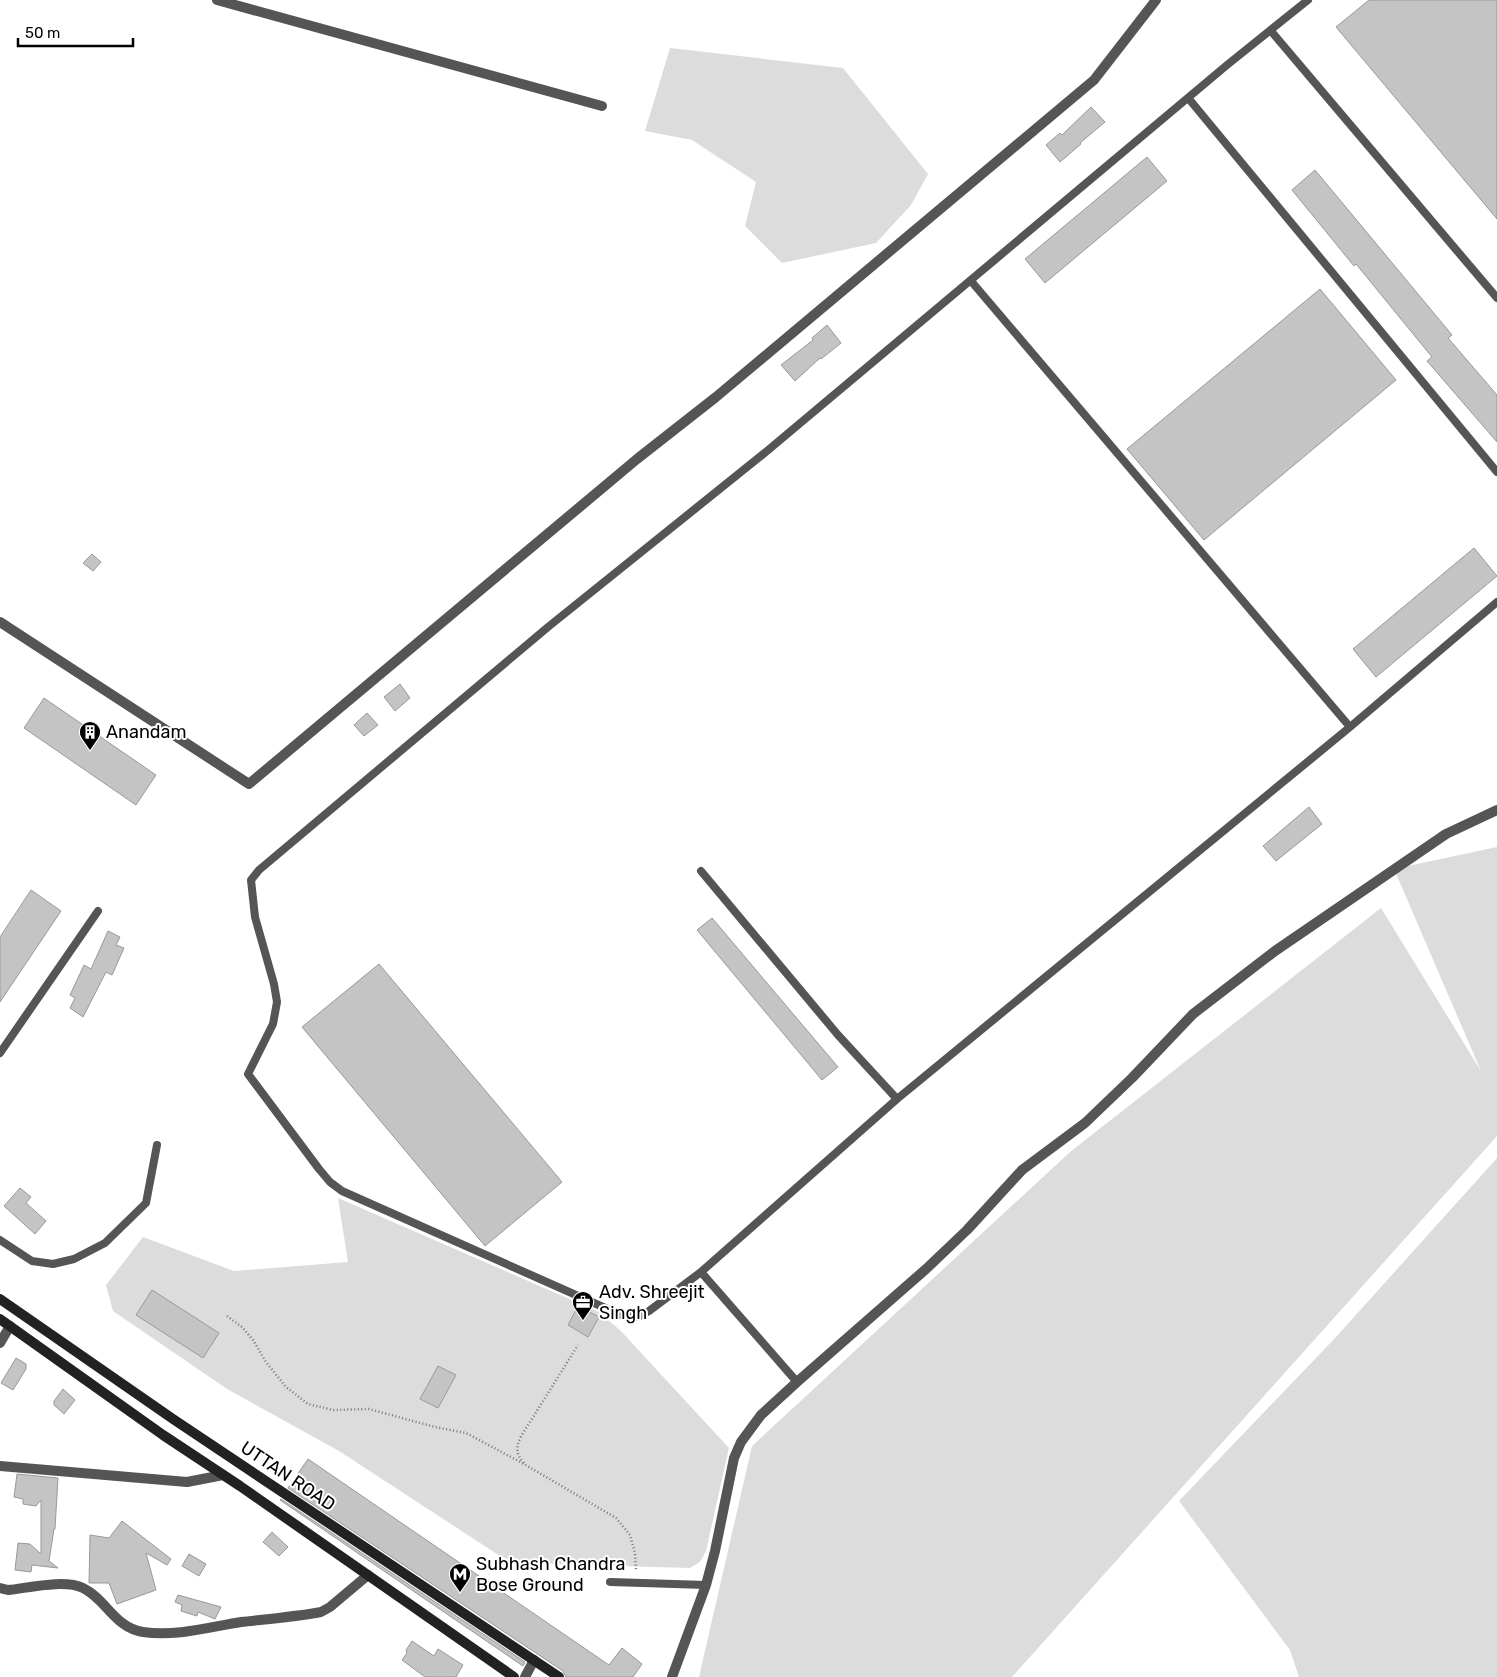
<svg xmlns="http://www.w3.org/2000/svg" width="1497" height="1677" viewBox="0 0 1497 1677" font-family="Rubik,sans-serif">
<rect width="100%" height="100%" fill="#fff"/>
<path fill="#dcdcdc" d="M670,48L843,68L928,174L911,205L876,243L782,263L745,226L756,182L692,140L645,131Z
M1497,847V1136L1012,1677H699L752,1446L1070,1152L1381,908L1481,1071L1394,869Z
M1497,1158V1677H1299L1290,1650L1179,1501L1336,1337Z
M338,1198L597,1311L620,1330L729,1448L706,1551L700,1562L690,1568L519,1563L500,1556L339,1451L227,1389L113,1311L106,1285L143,1237L234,1271L348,1262Z"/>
<path fill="#c4c4c4" stroke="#999" d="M1369,0H1497V219L1336,27Z
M1091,107L1105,122L1080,143L1081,144L1060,162L1046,145L1060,133L1062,135Z
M1147,157L1167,181L1045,283L1025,259Z
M1315,170L1452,335L1448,338L1497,395V442L1427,361L1432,357L1356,264L1354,266L1292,190Z
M1320,289L1396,380L1204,540L1127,449Z
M827,325L841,343L821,359L820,358L795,381L781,365L813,340L812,338Z
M1474,548L1497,576L1376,677L1353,649Z
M92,554L101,562L93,571L83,563Z
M400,684L410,698L395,711L384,697Z
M44,698L156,775L136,805L24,728Z
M367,713L378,725L364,736L354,725Z
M1309,807L1322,824L1276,861L1263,846Z
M31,890L61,911L0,1002V937Z
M712,918L838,1067L822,1080L697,930Z
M108,931L120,937L116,945L124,948L112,975L106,972L83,1017L70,1008L75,998L70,995L84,965L91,969Z
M379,964L562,1182L485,1246L302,1027Z
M20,1188L31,1197L26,1203L46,1221L35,1234L4,1206Z
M152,1290L219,1333L203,1358L136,1315Z
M578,1306L599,1317L588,1337L568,1325Z
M16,1358L26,1364V1369L13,1390L1,1383Z
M438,1366L456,1375L438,1408L420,1399Z
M63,1389L75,1400L64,1414L54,1405V1401Z
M308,1459L609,1665L622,1648L642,1664L633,1677H566L563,1671L288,1488Z
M17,1474L58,1478L55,1529H54L49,1561L58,1568L32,1565L31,1572L15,1570L18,1543L30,1544L41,1554V1500L36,1506L23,1504V1499L14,1497Z
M281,1499L525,1662L523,1666L280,1500Z
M122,1521L171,1559L167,1565L146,1553L156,1590L117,1604L109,1583H89L90,1535L109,1538Z
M272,1532L288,1547L279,1556L263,1542Z
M189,1554L206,1564L199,1576L182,1566Z
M178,1595L221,1607L215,1619L198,1612L197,1616L181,1611L182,1605L175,1602Z
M412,1641L434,1656L438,1649L463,1665L456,1677H425L402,1660L407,1653L406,1650Z"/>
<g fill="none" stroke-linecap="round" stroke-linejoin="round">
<path stroke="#777" stroke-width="2.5" stroke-dasharray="1 2.5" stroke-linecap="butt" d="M227,1316L242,1327L253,1340L266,1362L286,1387L308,1404L333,1410L369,1409L435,1427L466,1433L524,1464L616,1518L630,1535L635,1553L636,1571
M524,1463C516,1454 516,1449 520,1438L578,1345"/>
<path stroke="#555" stroke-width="8" d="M1308,0L1227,65L767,451L548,627L259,870L251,880L255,917L274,984L277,1002L273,1024L248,1074L319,1169L330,1182L342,1191L621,1315L638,1317L649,1311L701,1272L897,1099L1350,727L1497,602
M1271,31L1497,298
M1189,99L1497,472
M971,281L1350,727
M701,871L838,1035L897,1099
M0,1053L98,911
M0,1240L32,1261L53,1264L74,1259L105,1243L146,1203L157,1145
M701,1272L797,1382
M610,1582L706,1585"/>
<path stroke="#555" stroke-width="10" d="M217,0L602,106
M0,622L249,784L637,459L716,397L1094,80L1156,0
M0,1343L10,1326
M0,1466L187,1482L223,1475
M0,1588L8,1590C28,1588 64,1579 83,1588C106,1599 115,1628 143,1632C175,1637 210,1627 241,1622C268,1619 294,1617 321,1612L330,1607L368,1575
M525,1677L534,1660
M672,1677L706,1585L715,1551L734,1458L741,1442L761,1415L797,1382L926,1269L967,1230L1022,1170L1085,1123L1132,1078L1193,1014L1275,951L1446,834L1497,810"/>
<path stroke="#222" stroke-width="10" d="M0,1299L173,1419L559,1677
M0,1319L163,1435L240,1486L514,1677"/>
</g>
<defs>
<g id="building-pin" transform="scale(1.125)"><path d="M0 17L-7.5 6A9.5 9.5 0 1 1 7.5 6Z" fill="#000" stroke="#fff"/><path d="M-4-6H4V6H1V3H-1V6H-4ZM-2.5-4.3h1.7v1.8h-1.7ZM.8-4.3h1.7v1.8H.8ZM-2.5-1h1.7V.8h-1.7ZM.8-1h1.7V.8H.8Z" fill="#fff"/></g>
<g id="office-pin" transform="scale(1.125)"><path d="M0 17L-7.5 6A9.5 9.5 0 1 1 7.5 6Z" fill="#000" stroke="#fff"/><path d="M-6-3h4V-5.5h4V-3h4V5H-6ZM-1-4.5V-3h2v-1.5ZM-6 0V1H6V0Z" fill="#fff"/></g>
<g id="metro-pin" transform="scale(1.125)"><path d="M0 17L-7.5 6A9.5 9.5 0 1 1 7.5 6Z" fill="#000" stroke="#fff"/><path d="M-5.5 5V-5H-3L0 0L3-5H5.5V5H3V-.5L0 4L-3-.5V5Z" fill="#fff"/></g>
</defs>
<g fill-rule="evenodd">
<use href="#building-pin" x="90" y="732"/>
<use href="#office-pin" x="583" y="1302"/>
<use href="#metro-pin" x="460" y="1574"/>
</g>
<g text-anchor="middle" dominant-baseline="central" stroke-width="4" stroke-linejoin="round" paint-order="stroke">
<g font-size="18" fill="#000" stroke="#fff" text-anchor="start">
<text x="106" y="732">Anandam</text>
<text x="599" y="1292">Adv. Shreejit<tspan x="599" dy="21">Singh</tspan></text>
<text x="476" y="1564">Subhash Chandra<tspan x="476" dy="21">Bose Ground</tspan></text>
</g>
<g font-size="18" fill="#000" stroke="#fff">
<text transform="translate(288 1476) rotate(34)">UTTAN ROAD</text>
</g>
</g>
<path d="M18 38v8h115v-8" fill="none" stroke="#000000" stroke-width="2.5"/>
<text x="25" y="38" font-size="15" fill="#000000" stroke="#ffffff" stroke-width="4" paint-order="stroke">50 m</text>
</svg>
